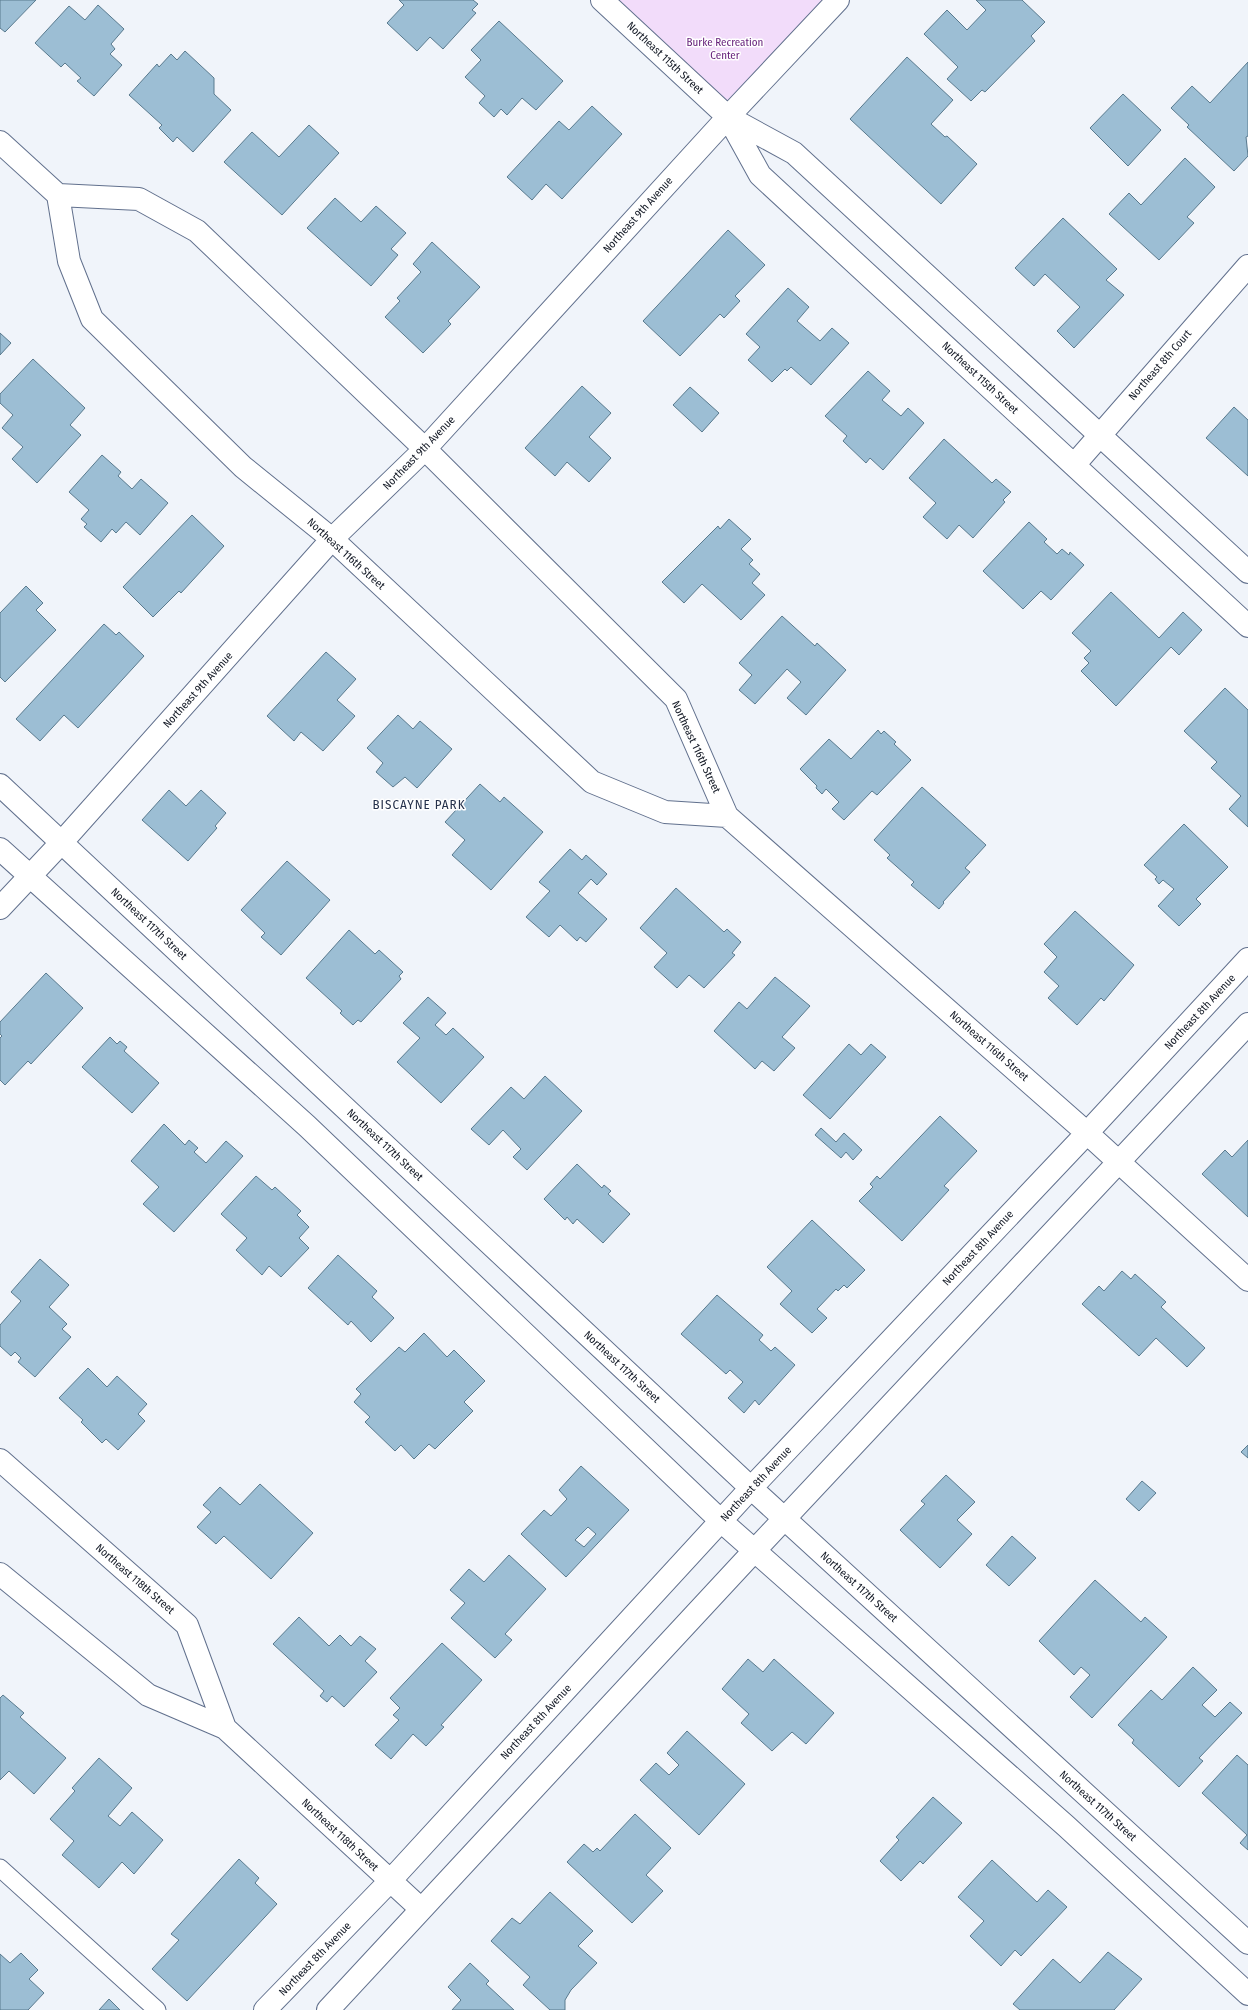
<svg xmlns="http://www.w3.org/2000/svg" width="1248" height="2010" viewBox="0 0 1248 2010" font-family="'Fira Sans Condensed',sans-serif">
<rect width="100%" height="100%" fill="#f0f4fa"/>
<path fill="#f2dcfa" d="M602,0H838L728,117Z"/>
<path fill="#9cbed4" stroke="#597a8e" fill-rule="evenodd" d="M0,0H36L5,32L0,28Z
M399,0H473L478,4L472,10L476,13L443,49L430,37L417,51L387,23L404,5Z
M976,0H1022L1045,22L1031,36L1035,41L985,92L982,90L971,101L947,79L958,67L924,34L947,10L967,30L986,10Z
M98,5L124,29L111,44L115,49L110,54L122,65L94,96L77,81L81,78L65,63L61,67L35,43L69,6L85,20Z
M499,21L563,81L536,110L522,98L507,115L501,109L494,117L479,103L485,96L465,77L481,60L471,50Z
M185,51L214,78V94L231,110L193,152L177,137L173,142L159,128L162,125L129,95L157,64L159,67L171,54L177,60Z
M907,57L953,100L931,124L945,137L947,136L977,164L941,204L850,119Z
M1248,62V136L1246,137L1248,156L1234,171L1187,127L1189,125L1171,108L1192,86L1210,103Z
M1123,94L1161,130L1128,166L1090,128Z
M592,106L622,134L562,199L546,184L532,200L507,177L559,121L569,130Z
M309,125L339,153L282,215L224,162L252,132L279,157Z
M1185,158L1215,187L1187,217L1194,223L1159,260L1109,214L1129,193L1141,205Z
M335,198L361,222L376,206L406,233L391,249L398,255L371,286L307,228Z
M1063,218L1117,269L1106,280L1124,295L1074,348L1057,331L1080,307L1045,274L1034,286L1015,268Z
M728,230L765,265L735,296L740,301L724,318L720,314L680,356L643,321Z
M432,242L480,287L448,321L451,324L423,353L385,317L400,301L397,298L421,272L413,264Z
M788,288L809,307L797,321L820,341L832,328L849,343L811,385L791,367L787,371L785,369L772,382L748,360L760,347L746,334Z
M0,333L11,343L0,355Z
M33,359L85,408L70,425L81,435L37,483L12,459L23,447L2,428L13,415L0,403V394Z
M868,371L890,391L882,400L901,416L908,408L924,423L883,470L870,458L866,463L843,441L847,436L825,416Z
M582,386L611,413L589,437L611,458L589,482L567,462L555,476L525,448Z
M690,387L719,413L702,432L673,405Z
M1234,407L1248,420V476L1206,438Z
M944,439L992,483L996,479L1011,492L1003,500L1005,502L973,538L959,525L947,539L923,517L936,503L909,478Z
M102,455L121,472L118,476L132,489L141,479L168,503L140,535L126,522L116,533L112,529L101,542L84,527L87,524L81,519L89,510L69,492Z
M192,515L224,546L181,593L179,591L153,617L123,587Z
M729,519L751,539L741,549L753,560L749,564L760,574L752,583L765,595L741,620L702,584L684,603L662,582L718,526L720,529Z
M1029,522L1047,539L1044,542L1057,554L1062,549L1069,555L1070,552L1084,565L1051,600L1041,591L1023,609L983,571Z
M26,586L43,603L36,610L56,630L5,682L0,677V613Z
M1111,592L1159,638L1183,612L1202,630L1179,655L1171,647L1116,706L1081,671L1089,663L1084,658L1091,651L1072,633Z
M782,616L815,646L817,643L846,670L806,715L787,698L801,682L787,669L755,704L739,690L752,675L739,663Z
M104,624L116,635L119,632L144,656L78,728L64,715L40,741L16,719Z
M326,652L356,679L337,700L355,716L323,751L301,732L294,741L267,716Z
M1225,688L1248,710V827L1229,809L1241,796L1211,768L1217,762L1184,731Z
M398,715L413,729L420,721L452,749L417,788L405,777L393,787L376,772L383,763L367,748Z
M878,730L881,734L884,731L896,742L894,744L911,760L877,795L872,791L844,820L832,809L839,802L826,789L822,794L816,788L817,786L800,769L829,739L851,759Z
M480,784L500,802L504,797L543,832L491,890L452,855L465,840L445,822Z
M922,787L986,845L965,868L970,872L943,902L944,903L939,909L911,885L914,882L887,858L890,855L874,840Z
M169,790L186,806L201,790L226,813L215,826L217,828L188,861L142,820Z
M1184,824L1228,867L1196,899L1201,904L1179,926L1158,906L1174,889L1163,880L1159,884L1155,879L1157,877L1144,865Z
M570,849L582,860L586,855L607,874L597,885L591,879L578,893L607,919L586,942L580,937L577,941L560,925L549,937L526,917L550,891L539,882Z
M287,861L330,900L281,955L261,937L265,933L241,910Z
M676,888L724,932L727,929L741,942L732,953L735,955L704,988L689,975L677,988L654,967L667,953L640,928Z
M1075,911L1134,965L1104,1001L1101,998L1077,1025L1048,998L1059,986L1044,972L1057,957L1044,944Z
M349,930L375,954L379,950L403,972L399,976L401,979L361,1022L358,1020L353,1025L340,1013L342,1011L306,978Z
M46,973L83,1008L31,1064L28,1061L5,1085L0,1080V1038L2,1036L0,1034V1022Z
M775,977L810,1006L782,1037L795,1048L774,1071L762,1061L755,1069L714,1031L739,1002L747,1009Z
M428,997L446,1013L435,1025L446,1035L453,1028L484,1057L441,1103L397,1062L420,1038L403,1023Z
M110,1037L117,1044L120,1041L127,1047L124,1051L159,1083L132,1113L82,1067Z
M849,1044L861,1055L871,1044L886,1057L830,1119L803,1095Z
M545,1076L582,1111L527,1170L513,1157L521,1149L503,1130L489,1145L471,1129L511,1087L524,1099Z
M940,1116L977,1151L944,1186L949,1190L902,1241L859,1201L873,1187L870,1184L877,1176L880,1179Z
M164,1124L185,1145L189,1140L198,1148L194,1152L206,1163L226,1141L243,1156L174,1232L143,1204L159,1187L131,1161Z
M821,1128L836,1142L844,1133L862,1150L853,1160L846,1152L841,1158L815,1135Z
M1248,1140V1217L1202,1174L1225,1150L1232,1157Z
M577,1164L602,1188L604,1185L611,1191L608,1194L630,1214L603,1243L577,1219L573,1224L567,1217L565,1220L544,1199Z
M256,1176L272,1190L275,1187L301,1211L297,1215L309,1227L299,1238L309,1248L281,1277L269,1266L262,1275L236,1250L247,1238L221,1214Z
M812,1220L865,1270L847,1288L844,1285L838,1291L836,1289L817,1309L827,1318L812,1333L780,1304L792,1291L767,1267Z
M338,1255L377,1291L372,1297L394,1318L371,1342L351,1321L348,1325L308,1288Z
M40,1259L69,1285L49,1307L67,1324L62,1329L71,1337L35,1377L18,1362L21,1358L15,1352L11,1356L0,1346V1325L21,1301L11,1292Z
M1122,1271L1131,1279L1135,1274L1166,1302L1161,1307L1205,1348L1187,1367L1156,1338L1139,1356L1082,1304L1099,1286L1104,1291Z
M717,1295L763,1335L759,1340L771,1351L775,1347L795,1365L759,1405L755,1400L744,1413L728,1398L743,1382L730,1370L726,1374L681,1334Z
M424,1333L447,1357L454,1350L485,1381L464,1402L473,1411L435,1449L429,1444L414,1459L401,1445L395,1451L365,1422L370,1417L354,1402L361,1394L356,1389L399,1347L405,1352Z
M88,1368L107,1387L117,1376L147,1404L138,1414L145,1421L118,1450L106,1439L102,1443L81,1422L83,1420L59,1398Z
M1248,1445V1458L1241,1452Z
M581,1466L629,1510L566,1577L521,1534L544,1510L551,1516L567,1499L559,1490ZM588,1527L596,1534L584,1547L575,1540Z
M946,1475L975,1502L957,1520L972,1534L940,1568L900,1530L925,1504L921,1501Z
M1142,1481L1156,1493L1139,1511L1126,1499Z
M260,1484L313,1533L271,1579L224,1536L216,1544L197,1527L211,1512L203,1505L220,1487L240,1505Z
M1012,1536L1036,1558L1009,1586L986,1565Z
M509,1555L546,1589L505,1634L512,1640L495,1658L451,1618L465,1603L450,1590L469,1569L484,1582Z
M1095,1580L1141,1622L1145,1617L1167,1637L1092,1718L1070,1697L1090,1675L1081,1667L1074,1675L1039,1641Z
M299,1617L329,1646L340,1635L351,1646L360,1636L376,1649L365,1661L377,1672L344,1707L332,1696L327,1702L320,1696L324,1691L273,1644Z
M442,1643L482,1680L441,1725L444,1727L426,1746L413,1734L391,1759L375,1745L399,1720L393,1715L400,1708L390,1698Z
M748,1659L763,1672L774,1659L834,1713L806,1744L792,1732L772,1751L741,1723L749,1714L722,1689Z
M1193,1667L1217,1690L1202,1705L1215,1717L1230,1702L1242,1713L1199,1758L1203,1761L1179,1787L1132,1743L1134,1740L1118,1725L1151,1690L1162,1700Z
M3,1695L24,1713L20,1717L66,1758L34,1794L9,1771L0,1780V1698Z
M687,1731L745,1784L699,1835L640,1780L656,1763L669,1775L679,1765L667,1753Z
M1237,1755L1248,1765V1850L1240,1843L1247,1835L1202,1793Z
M99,1758L132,1788L108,1816L120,1826L132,1812L163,1840L134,1874L122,1862L99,1888L62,1855L74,1841L50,1819L75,1791L72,1788Z
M933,1797L962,1823L923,1864L920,1861L901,1881L880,1861L899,1840L896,1837Z
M635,1814L671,1848L646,1875L663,1891L632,1923L567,1862L584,1844L593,1852L597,1848L600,1851Z
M239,1859L259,1878L255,1883L277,1904L187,2001L152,1969L179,1940L171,1934Z
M992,1860L1037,1902L1048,1890L1067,1907L1021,1956L1015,1950L1001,1966L970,1936L984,1921L958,1897Z
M550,1892L593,1931L578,1946L597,1963L571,1990L565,2000V2010H550L523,1985L530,1977L491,1941L512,1918L520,1924Z
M1108,1952L1142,1979L1114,2010H1020L1013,2004L1053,1959L1080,1983Z
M21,1953L38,1970L29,1979L44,1993L28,2010H0V1954L10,1963Z
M470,1963L489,1981L486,1984L514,2010H452L461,2000L448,1987Z
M109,1999L120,2010H99Z"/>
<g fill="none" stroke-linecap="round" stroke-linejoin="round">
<g stroke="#61708d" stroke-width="19">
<path id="lane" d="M0,1868L157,2010"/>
</g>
<g stroke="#61708d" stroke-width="24">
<path id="street" d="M602,0L728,117L794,153L1248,572
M728,117L760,175L1248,626
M0,142L58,195L69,261L92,319L243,467L332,539L592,782L665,812L727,816
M58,195L139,199L197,231L425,449L676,699L727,816L1087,1133L1248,1280
M1074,465L1248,266
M0,785L751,1488L1248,1943
M0,849L307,1126L721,1521L1066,1826L1248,1994
M0,908L62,842L332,539L425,449L728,117L838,0
M0,1460L187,1625L225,1728
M0,1574L148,1695L225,1728L421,1909
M265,2010L390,1881L751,1488L1087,1133L1248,959
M328,2010L755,1550L1248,1024"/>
</g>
<use href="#lane" stroke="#fff" stroke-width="17"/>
<use href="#street" stroke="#fff" stroke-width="22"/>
</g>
<g text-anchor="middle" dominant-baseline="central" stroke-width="3" stroke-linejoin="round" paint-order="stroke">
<g font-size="11" fill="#631d78" stroke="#fff">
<text x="725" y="42">Burke Recreation<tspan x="725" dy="13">Center</tspan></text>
</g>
<g font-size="11" fill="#111723" stroke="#fff">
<text transform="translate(665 58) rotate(43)">Northeast 115th Street</text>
<text transform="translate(638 215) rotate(-48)">Northeast 9th Avenue</text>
<text transform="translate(1160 365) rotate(-49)">Northeast 8th Court</text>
<text transform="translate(980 378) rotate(43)">Northeast 115th Street</text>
<text transform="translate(419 453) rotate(-46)">Northeast 9th Avenue</text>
<text transform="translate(346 554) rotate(42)">Northeast 116th Street</text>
<text transform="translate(198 690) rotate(-48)">Northeast 9th Avenue</text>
<text transform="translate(696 747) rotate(65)">Northeast 116th Street</text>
<text transform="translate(149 924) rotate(43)">Northeast 117th Street</text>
<text transform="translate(1200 1012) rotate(-47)">Northeast 8th Avenue</text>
<text transform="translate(989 1046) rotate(41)">Northeast 116th Street</text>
<text transform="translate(385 1145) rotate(43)">Northeast 117th Street</text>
<text transform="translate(978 1248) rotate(-47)">Northeast 8th Avenue</text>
<text transform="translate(622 1367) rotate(43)">Northeast 117th Street</text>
<text transform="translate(756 1484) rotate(-47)">Northeast 8th Avenue</text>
<text transform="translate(135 1579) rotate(41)">Northeast 118th Street</text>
<text transform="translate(859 1587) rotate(42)">Northeast 117th Street</text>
<text transform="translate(536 1722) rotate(-47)">Northeast 8th Avenue</text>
<text transform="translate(1098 1806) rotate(42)">Northeast 117th Street</text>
<text transform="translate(340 1835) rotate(43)">Northeast 118th Street</text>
<text transform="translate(315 1959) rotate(-46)">Northeast 8th Avenue</text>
</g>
<g font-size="13" letter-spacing="1" fill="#25314b" stroke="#fff">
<text x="419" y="804">BISCAYNE PARK</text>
</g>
</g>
</svg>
